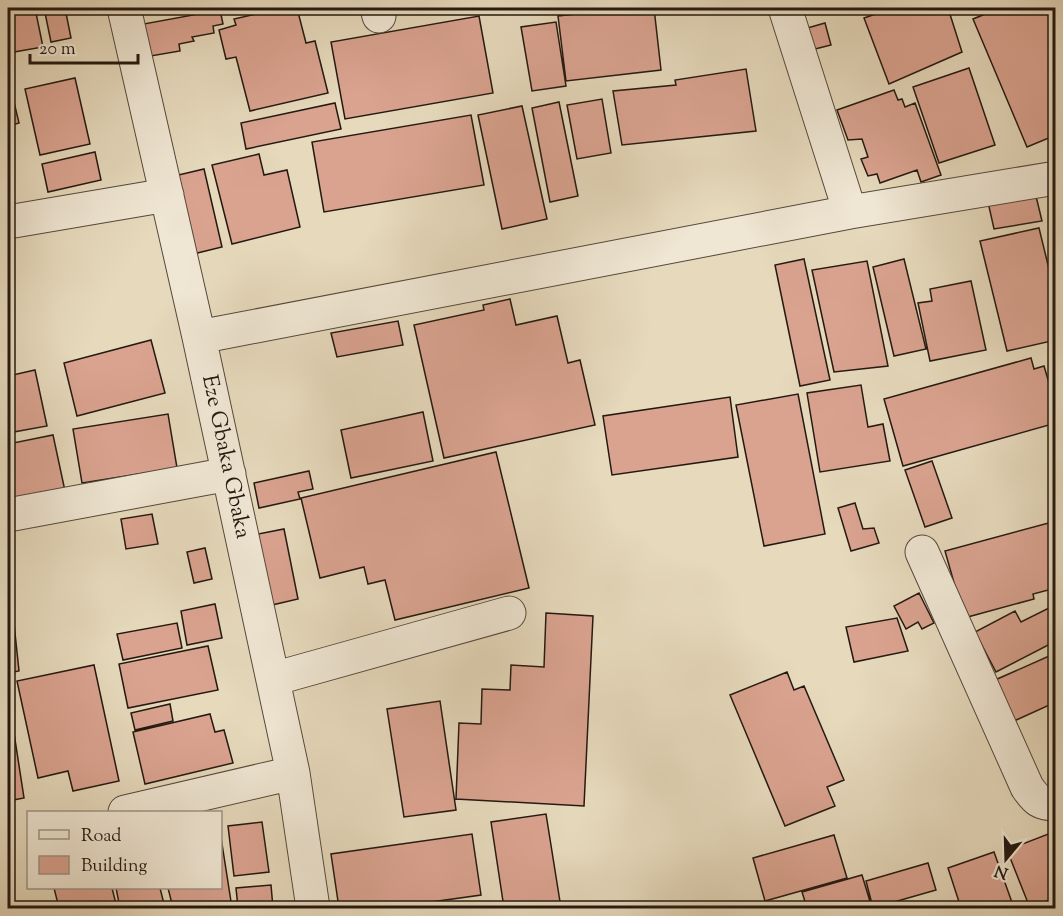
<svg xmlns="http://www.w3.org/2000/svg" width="1063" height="916" viewBox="0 0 1063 916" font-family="'Sorts Mill Goudy',serif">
<rect width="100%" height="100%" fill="#e6d9bc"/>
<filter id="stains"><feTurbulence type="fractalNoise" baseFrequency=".00333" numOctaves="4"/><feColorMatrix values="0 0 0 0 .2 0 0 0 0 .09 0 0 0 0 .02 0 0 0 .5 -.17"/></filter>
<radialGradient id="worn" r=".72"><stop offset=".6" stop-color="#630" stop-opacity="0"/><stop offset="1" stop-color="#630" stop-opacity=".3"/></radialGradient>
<path fill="#daa390" stroke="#241911" stroke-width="1.5" d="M8,8H35L43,47L8,53Z
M44,8H65L71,38L51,42Z
M283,8H297L306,43L315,41L328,93L250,111L236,57L226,59L219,30L236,25L234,19Z
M629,8H654L661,70L566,81L558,16Z
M893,8H948L962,52L889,84L864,18Z
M1000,8H1045L1056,33V135L1027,147L973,19Z
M220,10L223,24L213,26L214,33L192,37L194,41L179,44L180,51L145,57L138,25Z
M479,16L493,93L345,119L331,42Z
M556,22L566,86L532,91L521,27Z
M825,23L831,45L803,52L797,31Z
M969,68L995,145L939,163L913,87Z
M746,69L756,131L622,145L613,91L676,85L675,80Z
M8,77L19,123L8,126Z
M75,78L90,144L40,155L25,89Z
M894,90L898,100L902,99L905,107L915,103L941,175L921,182L917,170L880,183L877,174L868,176L861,159L868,157L862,139L848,140L837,110Z
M602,99L611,153L577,159L567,105Z
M559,102L578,196L550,202L532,108Z
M335,103L341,129L246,149L241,123Z
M522,106L547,219L502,229L478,115Z
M471,115L484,185L324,212L312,142Z
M95,152L101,180L48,192L42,164Z
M259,154L264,175L287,170L300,227L232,244L212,165Z
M204,169L222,247L189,255L170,177Z
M1035,192L1042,221L994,229L988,202Z
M1039,228L1049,269L1056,267V340L1007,351L980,241Z
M804,259L830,380L800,386L775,265Z
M904,259L926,349L894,356L873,267Z
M867,261L888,366L834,372L812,270Z
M971,281L986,350L930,361L918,303L932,301L930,289Z
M510,299L516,325L557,316L568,363L580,360L595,425L444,458L414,325L484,310L483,305Z
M398,321L403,345L337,357L331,333Z
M151,340L165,393L77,416L64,363Z
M1031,358L1034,369L1044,366L1056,407V423L903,466L884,399Z
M35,370L47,426L8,433V376Z
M861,385L868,427L883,424L890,461L820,472L807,393Z
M798,394L825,534L764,546L736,405Z
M730,397L738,457L612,475L603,416Z
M423,412L433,461L351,478L341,430Z
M168,414L177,468L82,483L73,429Z
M53,435L65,491L8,503V444Z
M496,452L529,588L395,620L385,580L368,584L364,567L320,578L301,498Z
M932,461L952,518L925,527L905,470Z
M309,471L313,489L298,492L300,499L259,508L254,483Z
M855,503L863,529L874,528L879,543L851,551L838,508Z
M152,514L158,544L126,549L121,519Z
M1056,521V588L1033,594L1034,599L964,618L945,551Z
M284,529L298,599L272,605L258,534Z
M205,548L212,579L194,583L187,552Z
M919,593L934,623L922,629L918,622L906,629L894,606Z
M215,604L222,638L187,645L181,611Z
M1055,605L1056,641L996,672L975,632L1015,611L1021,622Z
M546,613L593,616L584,806L456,799L459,723L481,724L482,689L510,690L511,665L544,667Z
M13,614L19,671L8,673V615Z
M897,618L908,651L854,662L846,627Z
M177,623L182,648L123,660L117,634Z
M208,646L218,690L128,708L119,664Z
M1056,653V702L1014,721L995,680Z
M94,665L119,781L73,791L68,771L38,778L17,681Z
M787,672L794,690L804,686L844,780L827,787L835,806L785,826L730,695Z
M8,694L24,798L8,801Z
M440,701L456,810L404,817L387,709Z
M170,704L173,721L135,730L131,713Z
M210,714L215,732L224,730L233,763L145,784L133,732Z
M546,814L561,908H504L491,822Z
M262,822L269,872L234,876L228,826Z
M220,831L232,908H173L168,888H220Z
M1056,831V897L1030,908L1007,850Z
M472,834L481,895L388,908H339L331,854Z
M834,835L847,878L765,901L753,858Z
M994,852L1014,908H961L948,868Z
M928,863L936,890L873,908L866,881Z
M862,875L872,908H807L802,892Z
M271,885L273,908H238L236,888Z
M54,888H112L117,908H59Z
M116,888H160L165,908H120Z"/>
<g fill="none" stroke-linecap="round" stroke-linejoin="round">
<g stroke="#54493c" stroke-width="35">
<path id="minor" d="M124,8L199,337L293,773L313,908
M377,8L379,16
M785,8L850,212
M8,222L167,195
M199,337L850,212L1056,178
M8,515L229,474
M922,552L1027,787C1036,800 1040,804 1056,804
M273,679L509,613
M125,812L293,773"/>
</g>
<use href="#minor" stroke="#efe6d3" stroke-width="33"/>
</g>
<g text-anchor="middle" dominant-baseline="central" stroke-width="6" stroke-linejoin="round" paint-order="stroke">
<g font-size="22" fill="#241911" stroke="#efe6d3">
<text transform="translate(225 457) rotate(78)">Eze Gbaka Gbaka</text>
</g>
</g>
<rect width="1063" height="916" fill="none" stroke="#e6d9bc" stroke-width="30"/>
<rect x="9" y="9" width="1045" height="898" fill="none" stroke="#241911" stroke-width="3"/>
<rect x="15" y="15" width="1033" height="886" fill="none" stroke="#241911" stroke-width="1.5"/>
<rect x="27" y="811" width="195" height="78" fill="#efe6d3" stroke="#9e9485" stroke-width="1.5"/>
<rect x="39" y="830" width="30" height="9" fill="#efe6d3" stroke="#9e9485" stroke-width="1.5"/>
<text x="81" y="841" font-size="18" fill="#241911">Road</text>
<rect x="39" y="856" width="30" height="18" fill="#daa390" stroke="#9e9485" stroke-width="1.5"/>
<text x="81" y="871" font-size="18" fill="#241911">Building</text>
<g transform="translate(1006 859) rotate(199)" stroke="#efe6d3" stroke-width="4.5" paint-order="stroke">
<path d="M0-4.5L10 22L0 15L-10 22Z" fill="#241911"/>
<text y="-9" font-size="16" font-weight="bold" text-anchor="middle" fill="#241911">N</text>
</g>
<path d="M30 54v9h108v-9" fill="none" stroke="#241911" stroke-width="3"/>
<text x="39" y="54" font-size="18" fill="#241911" stroke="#efe6d3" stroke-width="4.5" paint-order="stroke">20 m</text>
<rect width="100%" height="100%" filter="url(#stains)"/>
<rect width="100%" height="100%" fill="url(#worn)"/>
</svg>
